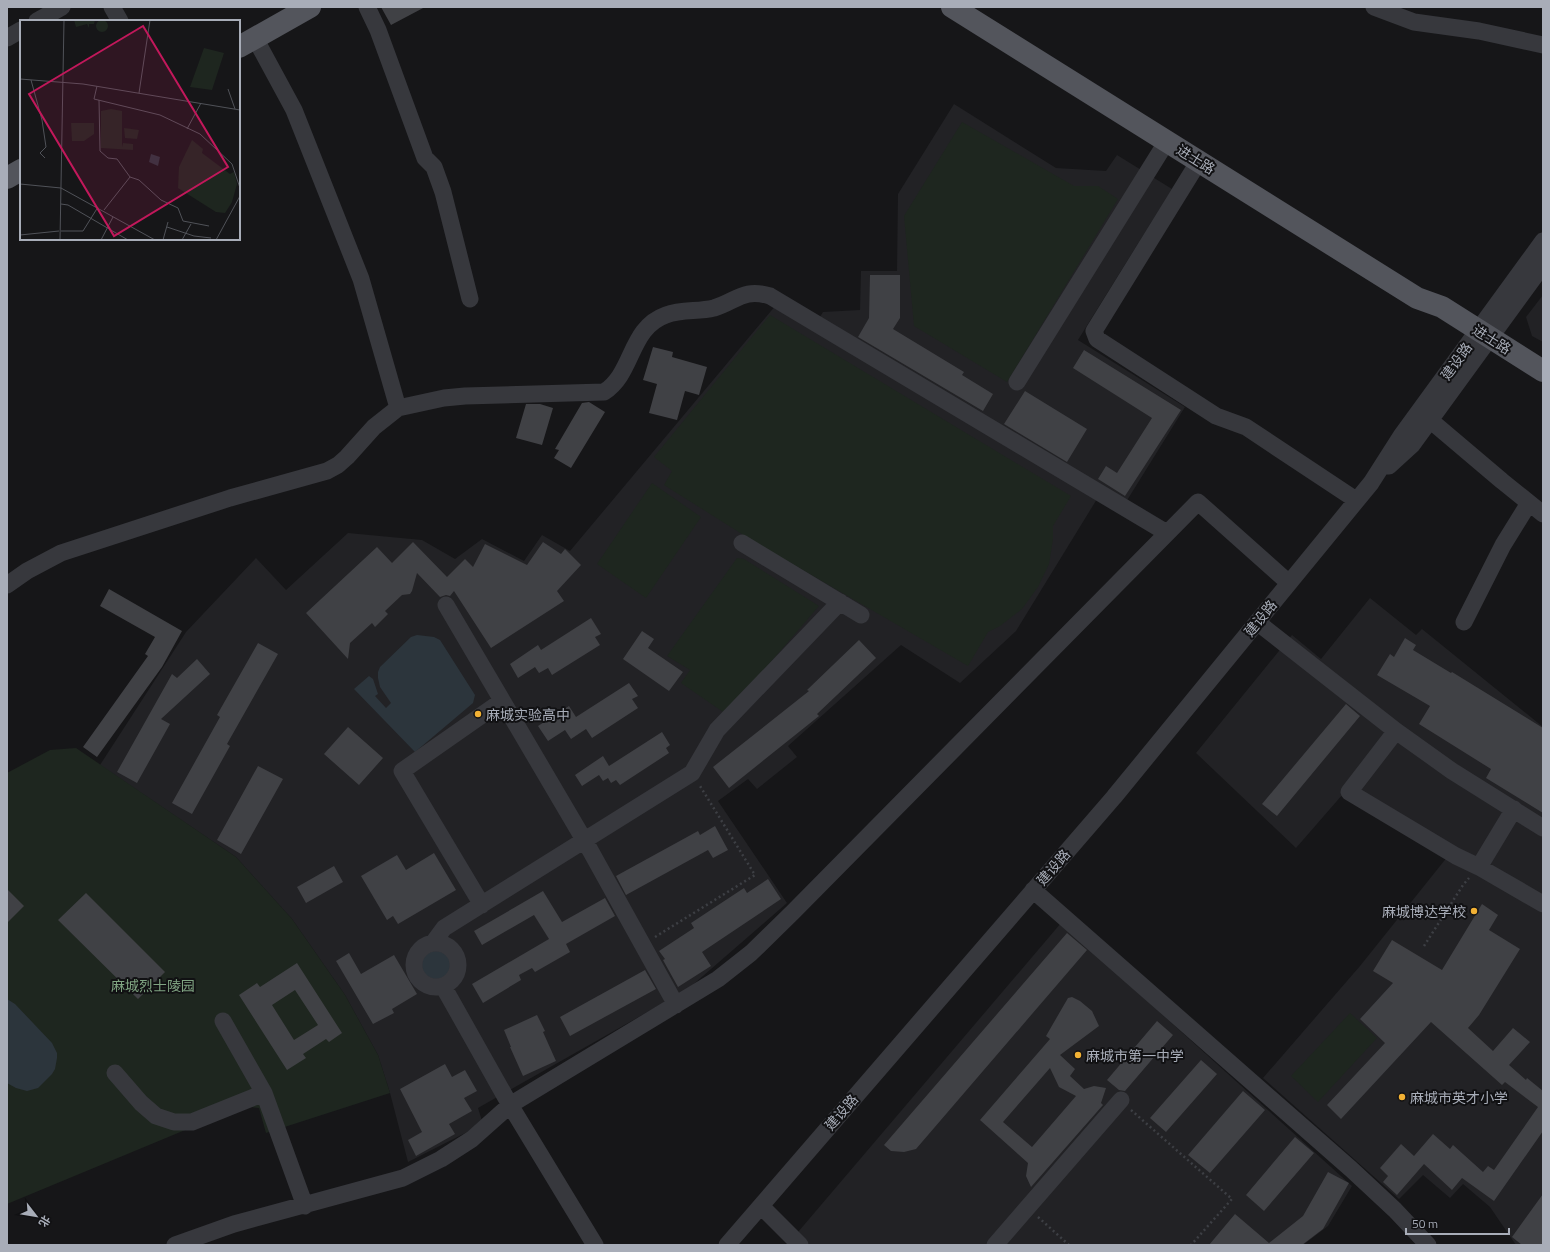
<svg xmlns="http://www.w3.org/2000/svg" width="1550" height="1252" viewBox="0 0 1550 1252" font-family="'Titillium Web','Noto Sans SC',sans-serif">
<rect width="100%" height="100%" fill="#161618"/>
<path fill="#222225" d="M954,104L1056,168L1106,171L1117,155L1172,189L1078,340L1185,407L1126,502L818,320L823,312L860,310L861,271H897L898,194Z
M1543,295V342L1532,336L1526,317Z
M776,305L1097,499L1016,631L960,683L901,645L788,746L797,757L757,789L748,779L718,801L787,903L688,989L478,1108L483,1124L408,1162L390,1093L378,1055L345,995L292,919L236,857L100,765L186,632L256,558L286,590L348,533L422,540L455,559L482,539L524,561L542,535L570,551Z
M1370,598L1416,635L1422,629L1543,727V1245H1516L1490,1207L1463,1184L1450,1198L1423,1175L1399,1199L1263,1078L1360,966L1448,856L1343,794L1296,848L1196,753L1292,635L1321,659Z
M1061,923L1352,1186L1328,1226L1303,1245H787Z"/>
<path fill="#1e261f" d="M962,122L1074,186H1098L1118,199L1007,382L914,326L904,216Z
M770,315L1071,496L1053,526V539L1049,564L1038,587L1022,609L1000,626L988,632L968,666L753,541L664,485L672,471L654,457Z
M652,483L701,517L646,598L597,564Z
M737,558L744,559L819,606L726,714L681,683L690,670L667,656Z
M76,748L236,857L292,919L345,995L378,1055L390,1093L266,1133L259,1108L243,1106L7,1204V773L50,750Z
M1350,1013L1377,1038L1318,1102L1291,1076Z"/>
<path fill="#2c353c" d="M417,635L434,637L440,640L475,695L473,703L415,752L354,689L369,676L373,679L378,694L375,696L386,708L391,703L380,687L378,678V672L380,667L411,637Z
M422 965a14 14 0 1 1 28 0a14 14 0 1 1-28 0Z
M7,999L15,1004L52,1043L57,1053V1058L55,1069L52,1074L38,1088L27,1091L16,1088L7,1083Z"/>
<path fill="#404145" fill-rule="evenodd" d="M381,7H425L391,25Z
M870,275H900V318L893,329L964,372L962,375L993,394L983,411L858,337L869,318Z
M653,347L673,352L672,357L707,367L699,395L685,391L677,420L649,413L657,384L643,380Z
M1084,350L1181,410L1125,496L1098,479L1106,466L1117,473L1152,418L1073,368Z
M1025,391L1087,429L1067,462L1004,424Z
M589,402L605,412L571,468L554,458L559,450L555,449L582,403Z
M526,404H540L553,408L542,445L516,438Z
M413,542L447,577L465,559L473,567L485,544L527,565L543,542L561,554L565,549L581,565L557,591L564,601L491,648L454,591L450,596L446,595L440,597L417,573L412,591L410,594L402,595L385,611L388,614L375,627L372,623L350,643L348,659L306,613L377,547L392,563Z
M109,589L182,631L162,667L97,757L83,747L148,656L145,654L155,637L100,606Z
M591,618L601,634L595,637L600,645L552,675L548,668L539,673L535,667L518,678L510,664L538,645L541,650Z
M642,631L654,639L648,648L683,672L669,691L623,659Z
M1405,638L1416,645L1413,650L1451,673L1452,672L1543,728V813L1486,778L1491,769L1419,724L1430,706L1377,675L1390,654L1394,657Z
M859,640L876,658L817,714L819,716L729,788L713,767L809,691L807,690Z
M258,643L278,654L227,744L230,746L192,814L172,803L220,717L217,715Z
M197,659L210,674L161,719L170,724L137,783L117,772L172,674L177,678Z
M629,683L638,696L632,699L638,708L592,738L586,729L571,739L565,730L548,741L538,726L569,706L576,717Z
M1346,704L1360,716L1277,816L1262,804Z
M348,727L383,758L359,785L324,754Z
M662,732L670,745L666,748L669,753L620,785L616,780L611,783L608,778L603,781L599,775L582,786L575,775L603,756L609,766Z
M258,766L283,779L241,854L217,840Z
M715,826L728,850L713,858L708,850L626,895L616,876L698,831L700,835Z
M434,853L456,890L398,924L393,916L387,920L361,876L397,855L406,870Z
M334,866L343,882L306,903L297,887Z
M768,879L781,899L702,952L711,966L678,987L663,960L665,959L659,951L694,928L691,923L744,888L747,893Z
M7,889L24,906L7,923Z
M543,891L562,922L605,898L615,916L566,944L570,952L535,972L532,968L519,975L521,980L483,1003L472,984L549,939L534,915L482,945L474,931Z
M86,893L165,972L138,999L58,920Z
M1482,904L1498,915L1489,930L1520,949L1479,1015L1468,1028L1493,1051L1513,1028L1530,1042L1509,1065L1526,1080L1527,1078L1543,1091V1131L1494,1201L1462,1178L1452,1190L1424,1164L1397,1195L1383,1182L1388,1176L1380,1168L1401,1144L1414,1156L1433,1134L1450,1149L1453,1145L1483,1172L1488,1166L1494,1170L1538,1107L1505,1082L1502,1085L1431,1022L1341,1119L1327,1105L1385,1043L1360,1019L1393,983L1373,971L1392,940L1442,970Z
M1067,933L1087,950L916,1149L904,1152L891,1151L884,1145Z
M349,953L361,974L394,955L417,994L392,1009L394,1013L373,1024L336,961Z
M297,963L342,1033L329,1042L326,1039L303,1054L306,1058L287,1070L239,995L257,983L260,987ZM295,990L318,1025L294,1040L272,1005Z
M645,970L656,989L570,1036L560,1017Z
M1072,997L1080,1001L1092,1011L1099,1026L1060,1055L1075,1069L1070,1076L1084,1089L1094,1086L1106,1088L1101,1103L1103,1105L1031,1187L1026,1176L1028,1163L980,1120L1050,1039L1046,1036L1068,998ZM1050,1068L1059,1087L1076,1096L1032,1147L1003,1122Z
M537,1015L545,1031L543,1032L556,1061L523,1076L510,1047H511L504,1030Z
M1157,1021L1173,1035L1125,1091L1119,1090L1107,1080Z
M1201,1060L1217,1074L1166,1132L1150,1118Z
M445,1064L452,1077L465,1070L477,1091L464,1098L472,1111L449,1124L455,1134L416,1156L408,1140L422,1132L400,1089Z
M1243,1091L1265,1110L1210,1173L1188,1155Z
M1295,1137L1314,1153L1264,1211L1246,1195Z
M1328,1172L1349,1183L1323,1229L1302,1245H1209L1235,1214L1269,1243L1303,1216Z
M1543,1194V1245H1522L1512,1237Z"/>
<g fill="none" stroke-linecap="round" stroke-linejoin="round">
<path stroke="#3d3f44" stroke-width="2.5" stroke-dasharray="2 3" stroke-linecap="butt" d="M655,937L755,875L700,786
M1424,946L1463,885L1469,878
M1131,1110L1232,1199L1191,1245
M1038,1217L1069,1245"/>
<path stroke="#37383d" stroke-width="17" d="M112,7L120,21
M367,7L378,30L425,158L434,167L443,192L470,299
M1374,7L1414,22L1479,31L1543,45
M37,21L62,7
M7,38L21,30
M255,38L294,110L361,279L398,408
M1199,161L1094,331L1097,339L1216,416L1246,427L1356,500
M1017,382L1167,141
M1430,420L1502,481L1543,514
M1389,466L1412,445L1543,265
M742,543L861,615
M7,585L27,571L61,553L230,498L327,471L338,465L347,457L374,427L398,408L444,398L465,396L604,392C634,373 629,328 666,315C682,309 698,312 714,308C737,301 743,288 770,296L1167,533
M446,605L590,850L676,1005
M1257,622L1396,731L1452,771L1543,828
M1464,622L1503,545L1529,503
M1396,731L1349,792L1456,856L1479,867L1543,904
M1479,867L1514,809
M1033,890L1351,1169L1395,1210L1428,1245
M482,905L402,771L502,701
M433,943L444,928L692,773L717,730L840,602
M414 965a22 22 0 1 1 44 0a22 22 0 1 1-44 0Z
M443,986L510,1105L595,1245
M223,1021L264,1093L305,1206
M115,1073L141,1103L156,1116L174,1122H192L264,1093
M761,1206L800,1245
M175,1245L234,1224L403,1178L441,1159L472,1139L510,1105L718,979L751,953L793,912L1198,502L1289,583
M727,1245L1114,797L1371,483L1401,436L1543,241
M995,1245L1121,1100"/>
<path stroke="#53555c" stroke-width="22" d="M952,7L1417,298L1442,307L1543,371
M239,47L310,7
M7,178L21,170"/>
</g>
<g fill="#f2b134" stroke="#111113" stroke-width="1.5">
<circle cx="478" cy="714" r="4"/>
<circle cx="1474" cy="911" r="4"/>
<circle cx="1078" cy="1055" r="4"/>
<circle cx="1402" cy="1097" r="4"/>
</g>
<g text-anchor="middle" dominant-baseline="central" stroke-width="4" stroke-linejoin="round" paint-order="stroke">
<g font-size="14" fill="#a8adb8" stroke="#111113">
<text transform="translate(1196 159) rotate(32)">进士路</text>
<text transform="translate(1492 339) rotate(32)">进士路</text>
<text transform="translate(1456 361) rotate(-54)">建设路</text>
<text transform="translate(1260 618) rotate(-51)">建设路</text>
<text transform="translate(1053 867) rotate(-49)">建设路</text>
<text transform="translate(841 1112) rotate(-49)">建设路</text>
</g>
<g font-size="14" fill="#a8adb8" stroke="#111113" text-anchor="start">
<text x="486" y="714">麻城实验高中</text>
<text x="1466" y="911" text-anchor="end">麻城博达学校</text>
<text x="1086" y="1055">麻城市第一中学</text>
<text x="1410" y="1097">麻城市英才小学</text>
</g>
<g font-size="14" fill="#7fa381" stroke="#111113">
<text x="153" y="985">麻城烈士陵园</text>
</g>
</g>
<g transform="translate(20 20)">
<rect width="220" height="220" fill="#161618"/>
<path d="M54,0H75L74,4H69V8L67,4L56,7ZM76 6a6 6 0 1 1 12 0a6 6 0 1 1-12 0ZM184,28L204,33L192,70L170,67ZM91,89L102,91V127L103,123L113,124V130L81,128V91ZM51,103H74V114L64,121H52ZM104,108L119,110L117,119L105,118ZM172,120L183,129L182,133L210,154L214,152L217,164L212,182L205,193L196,192L158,168L159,147Z" fill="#1e261f"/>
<path d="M131,134L140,137L138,146L129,142Z" fill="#2c353c"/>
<path fill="none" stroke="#505258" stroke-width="1" d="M0,59L63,64L220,90M11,60L22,100L26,127L20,133L25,138M77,66L74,79L140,95L180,114L212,144L220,168M208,69L215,89M119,73L130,0M79,80L80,131L88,138L97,139L110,157L119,160L141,180L158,188L163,201L189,206M167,109L181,83M0,164L41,168L135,220M41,184L48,185L108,220M84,190L110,157M147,207L174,216L191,218M41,211H63L78,187M0,215L39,211M40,220L44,0M81,220L93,197M143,220L148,202M162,220L171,204M196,220L220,176"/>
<path fill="#c2185b" fill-opacity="0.15" stroke="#c2185b" stroke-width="2" d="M123,6L208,147L94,216L9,74Z"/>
<rect width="220" height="220" fill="none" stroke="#a8adb8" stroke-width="2"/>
</g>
<rect width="1550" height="1252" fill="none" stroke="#a8adb8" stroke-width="16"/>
<g transform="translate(36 1216) rotate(121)" stroke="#111113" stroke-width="3" paint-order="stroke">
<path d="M0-3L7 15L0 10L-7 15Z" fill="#a8adb8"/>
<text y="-6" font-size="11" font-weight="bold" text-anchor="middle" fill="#a8adb8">北</text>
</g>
<path d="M1406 1228v6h103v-6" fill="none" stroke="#a8adb8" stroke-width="2"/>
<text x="1412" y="1228" font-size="12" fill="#a8adb8" stroke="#111113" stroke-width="3" paint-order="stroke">50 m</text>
</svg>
